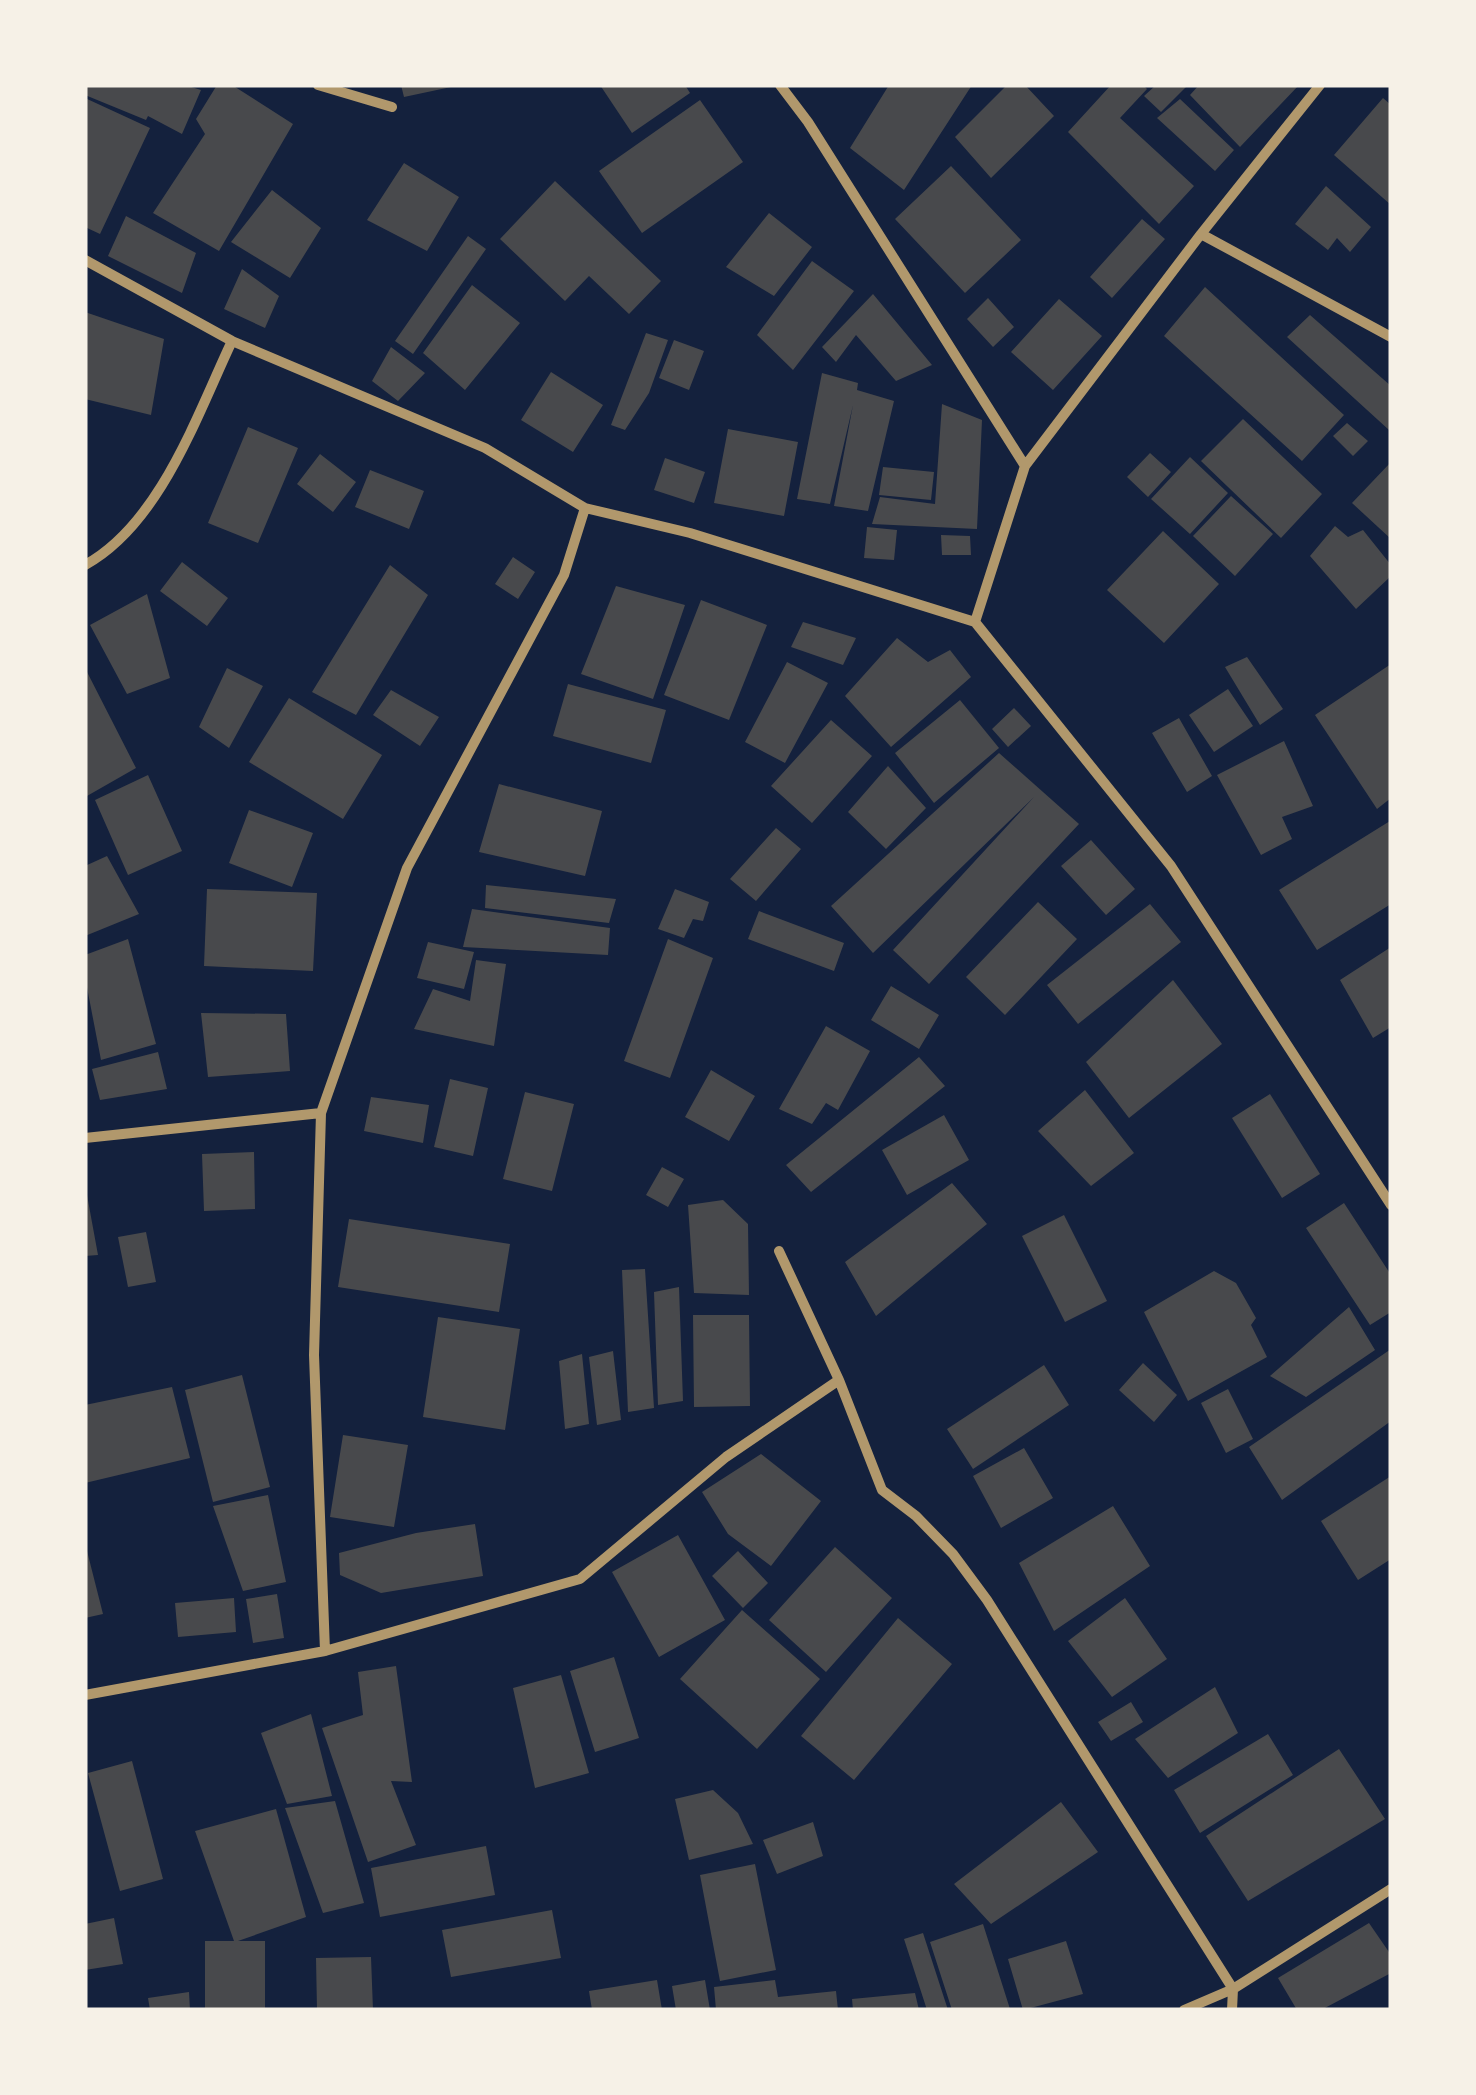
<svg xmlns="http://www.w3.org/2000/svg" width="1476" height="2095" viewBox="0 0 1476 2095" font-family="'Open Sans',sans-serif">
<rect width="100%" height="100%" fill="#14213d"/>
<path fill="#48494c" d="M85,85H185L201,90L182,134L148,116L146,120L85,95Z
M217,85H232L293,124L219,251L153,213L205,134L196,119Z
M401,85H451V87L404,97Z
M600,85H685L690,93L632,133Z
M889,85H972L904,190L850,148Z
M1007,85H1025L1054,116L991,178L955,137Z
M1111,85H1143L1147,89L1120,118L1194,186L1159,224L1068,132Z
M1156,85H1188L1161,112L1144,96Z
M1199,85H1299L1240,147L1190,95Z
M85,98L150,128L100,234L85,227Z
M1383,98L1391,105V205L1334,155Z
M1180,99L1234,150L1215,171L1157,118Z
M700,100L743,162L642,233L599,171Z
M404,163L459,197L427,251L367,220Z
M951,166L1021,240L965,293L895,219Z
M555,181L661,281L629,314L589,276L565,301L500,239Z
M1326,186L1371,227L1350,252L1337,238L1328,250L1295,224Z
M272,190L321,228L290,278L231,242Z
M769,213L812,247L774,296L726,267Z
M126,216L196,253L182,293L108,256Z
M1142,219L1165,239L1112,298L1090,277Z
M468,236L486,249L413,354L395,341Z
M812,261L854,291L793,370L757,335Z
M242,269L279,296L265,328L224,309Z
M472,285L520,323L465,390L423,353Z
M1205,287L1344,415L1302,461L1164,336Z
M873,294L932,365L896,381L856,335L836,362L822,347Z
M988,298L1014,327L993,347L967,319Z
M1059,299L1102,336L1053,390L1011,352Z
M85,312L164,339L151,415L85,399Z
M1310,315L1391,386L1389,430L1287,337Z
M646,333L668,340L649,393L625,430L611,425Z
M674,340L704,351L689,390L659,378Z
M391,347L425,373L398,401L372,381Z
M551,372L603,405L573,452L521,420Z
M822,373L858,383L857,390L894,401L868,511L834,506L853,405L830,504L797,499Z
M942,404L982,420L977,529L872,524L880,497L935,504Z
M1243,419L1322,494L1281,538L1201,461Z
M1347,423L1368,441L1353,456L1333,436Z
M248,427L298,448L258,543L208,523Z
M728,429L798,442L784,516L714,503Z
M1150,453L1171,472L1148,497L1127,477Z
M320,454L356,482L333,512L297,484Z
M1190,457L1228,493L1190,534L1151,499Z
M665,458L705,472L694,503L654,490Z
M1391,462V539L1352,503Z
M883,467L934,472L931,500L879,495Z
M370,470L424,491L409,529L355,507Z
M1231,496L1273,534L1235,576L1193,536Z
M1335,526L1348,537L1363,530L1391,565V576L1356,609L1310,556Z
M867,527L897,530L894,560L864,558Z
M1163,531L1219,584L1164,643L1107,590Z
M941,535L970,536L971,555H942Z
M513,557L535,572L518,599L495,584Z
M182,562L228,598L207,626L160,591Z
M390,565L428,595L356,715L312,692Z
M616,586L685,605L653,699L581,674Z
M147,594L170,678L127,694L90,625Z
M701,600L767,625L729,720L664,695Z
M803,622L856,638L843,665L791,647Z
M897,638L928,662L950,650L971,677L891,747L845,696Z
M1247,657L1283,709L1260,725L1225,667Z
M787,662L828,683L785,763L745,742Z
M1391,664V798L1377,809L1315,715Z
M85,668L136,768L87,796L85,792Z
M227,668L263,686L229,748L199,727Z
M568,684L666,710L651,763L553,736Z
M1228,689L1253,726L1214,752L1189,715Z
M391,690L439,717L420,746L373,715Z
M289,698L382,755L343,819L249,762Z
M960,700L999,748L934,803L895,753Z
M1014,708L1031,726L1008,747L992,729Z
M1179,718L1212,776L1187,792L1152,733Z
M831,720L872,756L812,823L771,786Z
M1284,741L1313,806L1282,817L1292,839L1261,855L1217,775Z
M999,753L1079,824L929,984L893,950L1034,797L873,953L831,906Z
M888,766L926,808L886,849L848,812Z
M148,775L182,851L128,875L95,800Z
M499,784L602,811L585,876L479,852Z
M249,810L313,833L292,887L229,863Z
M1390,821L1391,904L1317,950L1279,890Z
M776,828L801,849L756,901L730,879Z
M1091,840L1135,889L1106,915L1061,866Z
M107,856L139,914L85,936V866Z
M486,885L616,899L609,923L485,908Z
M207,889L317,893L313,971L204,966Z
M675,889L709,902L703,921L693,919L684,938L658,929Z
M1038,902L1077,939L1005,1015L966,977Z
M1150,904L1181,942L1078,1024L1047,985Z
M472,909L610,928L608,955L463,947Z
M759,911L844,943L834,971L748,939Z
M128,939L156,1044L101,1060L85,977V955Z
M668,939L713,958L670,1078L624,1061Z
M428,942L474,952L464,989L417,978Z
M1391,947V1027L1373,1038L1340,980Z
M476,960L506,964L494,1046L414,1029L433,989L470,1001Z
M1173,980L1222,1044L1129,1118L1086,1062Z
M891,986L939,1015L919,1049L871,1020Z
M201,1013L286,1014L290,1071L208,1077Z
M826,1026L870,1051L838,1110L826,1103L812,1124L779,1109Z
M158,1052L167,1089L100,1100L92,1069Z
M919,1057L945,1086L811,1192L786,1165Z
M711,1070L755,1096L729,1141L685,1117Z
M450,1079L488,1088L473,1156L434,1147Z
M1085,1090L1134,1153L1091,1186L1038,1131Z
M525,1092L574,1104L552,1191L503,1179Z
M1270,1094L1320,1174L1282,1198L1232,1118Z
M371,1097L429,1105L423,1143L364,1131Z
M944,1115L969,1160L907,1195L882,1150Z
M254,1152L255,1209L204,1211L202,1154Z
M662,1167L684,1179L668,1207L646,1195Z
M952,1183L987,1224L876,1316L845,1262Z
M87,1195L98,1255L85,1256V1196Z
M723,1200L748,1224L749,1295L694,1293L688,1205Z
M1344,1203L1391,1275V1312L1370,1325L1306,1228Z
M1064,1215L1107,1301L1065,1322L1022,1236Z
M349,1219L510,1244L499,1312L338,1287Z
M146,1232L156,1282L128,1287L118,1237Z
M645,1269L654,1408L628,1412L622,1270Z
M1214,1271L1236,1283L1256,1318L1251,1325L1267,1357L1188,1401L1144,1312Z
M679,1287L683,1401L658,1405L654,1292Z
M1349,1307L1375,1350L1306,1397L1270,1376Z
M693,1315H749L750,1406L694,1407Z
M438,1317L520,1329L505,1430L423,1417Z
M1391,1349V1421L1282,1500L1249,1447Z
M613,1351L621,1420L597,1425L589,1357Z
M582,1354L589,1424L565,1429L559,1361Z
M1143,1363L1177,1395L1154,1422L1119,1390Z
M1044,1365L1069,1405L973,1469L947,1429Z
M242,1375L270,1487L213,1502L185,1390Z
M172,1387L190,1458L85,1483V1405Z
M1228,1389L1253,1439L1226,1453L1201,1403Z
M343,1435L408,1445L394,1527L330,1517Z
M1024,1448L1053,1498L1001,1528L973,1476Z
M761,1454L821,1501L771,1566L728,1534L702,1492Z
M1391,1476V1559L1358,1580L1321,1521Z
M268,1495L286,1582L243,1591L213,1506Z
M1113,1506L1150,1566L1054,1631L1019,1563Z
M475,1524L483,1576L381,1593L340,1575L339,1553L416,1533Z
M678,1535L725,1620L659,1657L612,1572Z
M85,1543L103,1614L85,1618Z
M835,1547L892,1598L826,1672L769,1620Z
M738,1551L768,1583L743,1608L712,1576Z
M277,1594L284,1638L253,1643L246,1599Z
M234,1598L236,1632L178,1637L175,1603Z
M1125,1598L1167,1659L1112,1697L1068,1641Z
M742,1610L820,1679L757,1749L680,1679Z
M898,1618L952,1664L854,1780L801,1736Z
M614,1657L639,1738L595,1752L570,1671Z
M396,1666L412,1782L391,1781L416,1845L368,1862L322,1728L363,1715L358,1672Z
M561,1675L589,1773L535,1788L513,1688Z
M1215,1687L1238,1733L1168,1778L1135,1739Z
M1131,1702L1143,1722L1111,1741L1098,1722Z
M311,1714L332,1796L287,1804L261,1733Z
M1268,1734L1293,1775L1200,1833L1174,1790Z
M1339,1749L1385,1819L1248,1901L1206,1836Z
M132,1761L163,1879L120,1891L88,1773Z
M713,1790L738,1813L753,1844L689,1860L675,1799Z
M335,1801L364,1903L323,1913L285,1808Z
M1061,1802L1098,1852L991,1924L954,1884Z
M276,1809L306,1917L238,1941H265V2010H205V1941H234L195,1831Z
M813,1822L823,1856L777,1874L763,1840Z
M486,1846L495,1895L380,1917L371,1868Z
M755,1864L776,1970L720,1981L700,1875Z
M552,1910L561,1958L451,1977L442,1930Z
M114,1918L123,1964L85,1970V1924Z
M1369,1923L1391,1955V1973L1321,2010H1297L1278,1978Z
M983,1924L1010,2009L952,2010L930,1942Z
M923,1933L948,2010H927L904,1939Z
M1066,1941L1083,1994L1023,2010L1008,1959Z
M371,1957L373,2010H317L316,1958Z
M657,1980L662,2010H592L589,1991Z
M705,1980L710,2010H676L672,1986Z
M775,1980L778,1997L836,1991L838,2010H716L714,1987Z
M189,1992L190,2010H150L148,1998Z
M915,1993L919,2010H853L852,1999Z"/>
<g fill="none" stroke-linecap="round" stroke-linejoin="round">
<path stroke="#b1986c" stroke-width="10" d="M318,85L392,107
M780,85L808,122L1025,466
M1320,85L1201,234L1025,466L975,622L1171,866L1391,1205
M1201,234L1391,337
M85,260L232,341L485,448L585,508L690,533L975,622
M85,565C160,524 197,415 232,341
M85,1138L321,1113
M779,1251L839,1380L882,1490L916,1516L953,1554L987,1600L1233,1989L1232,2010
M325,1651L314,1355L321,1113L407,868L564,575L585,508
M85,1695L325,1651L580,1579L726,1457L839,1380
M1184,2010L1233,1989L1391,1889"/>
</g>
<rect width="1476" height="2095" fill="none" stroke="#f6f1e7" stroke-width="175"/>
</svg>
